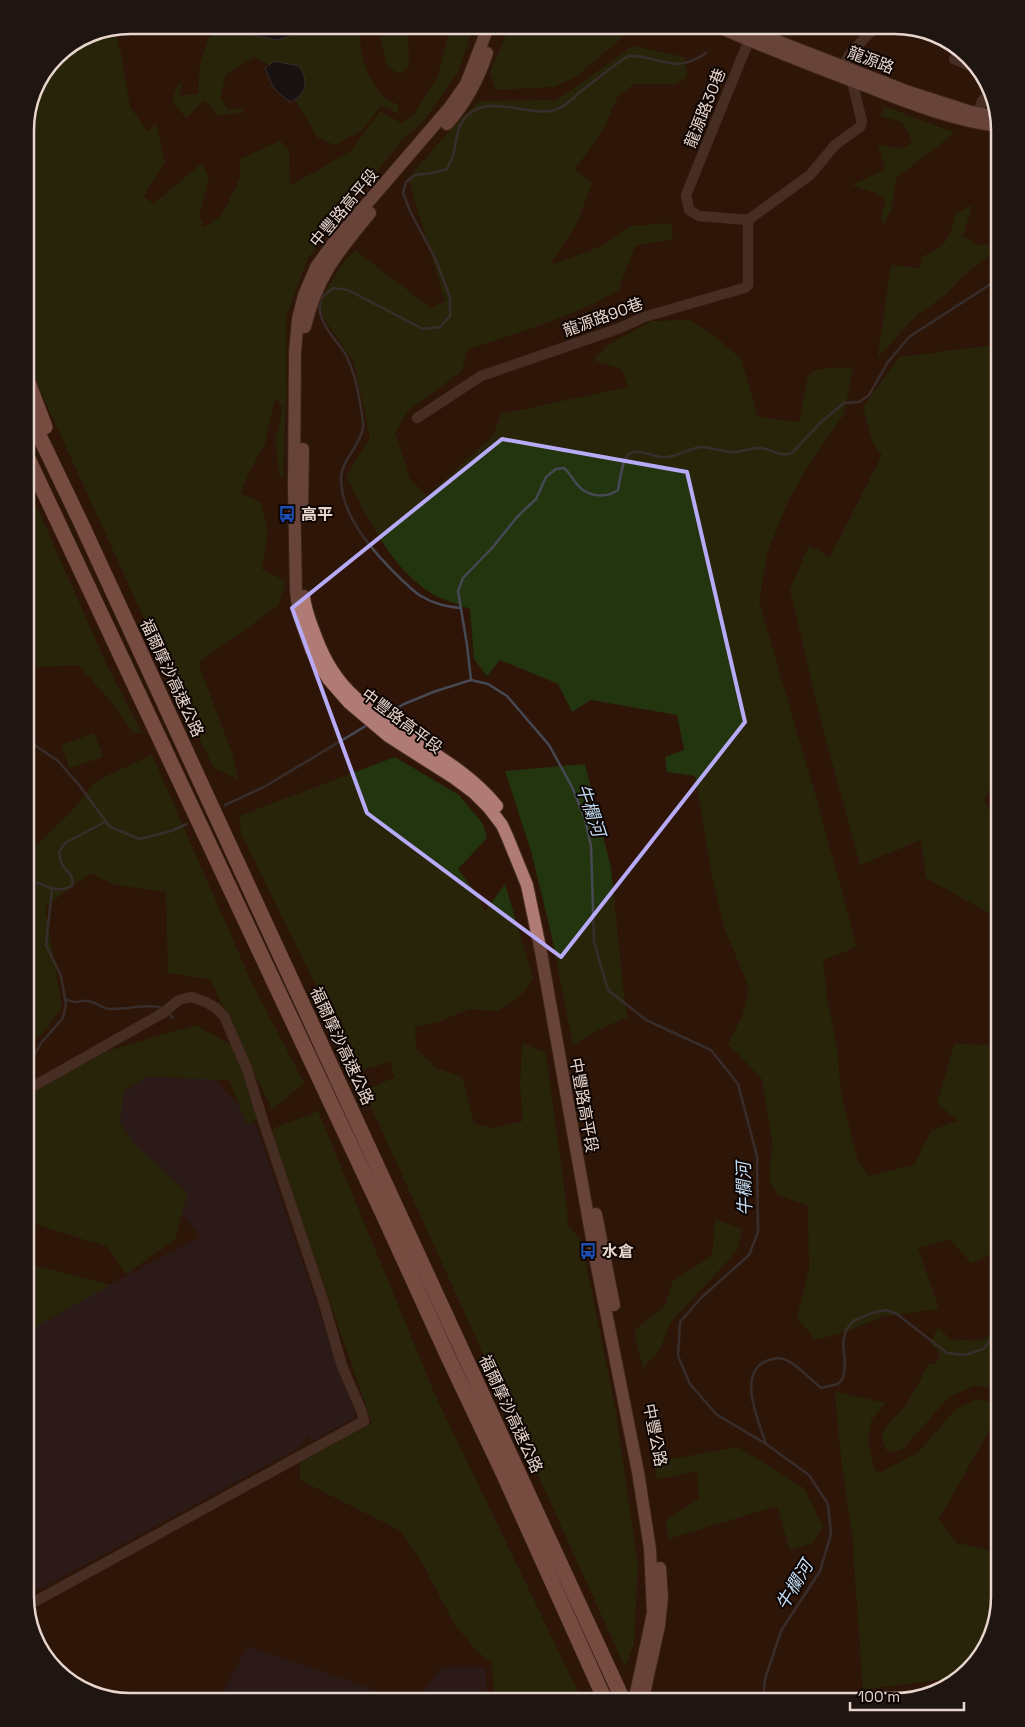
<svg xmlns="http://www.w3.org/2000/svg" width="1025" height="1727" viewBox="0 0 1025 1727" font-family="'Space Grotesk','Noto Sans TC',sans-serif">
<rect width="100%" height="100%" fill="#2e1508"/>
<path fill="#28202e" d="M206,1070L256,1125L356,1417L312,1442L308,1436L300,1447L44,1587L28,1592L25,1588V1330L201,1236L107,1129L125,1079Z
M247,1647L411,1702H217Z
M443,1667H485L488,1702H413Z"/>
<path fill="#22350f" d="M235,25H362C356,46 367,79 381,94C386,99 393,102 398,105V113L380,106L364,129L335,145L318,138L276,68L255,57L226,74L220,98L229,110L245,107L241,112L218,116L205,100L186,118L172,100L178,84L182,83L179,96L198,94L200,64L209,37Z
M378,25H408L409,67L400,74L387,67Z
M451,25H474L459,70L424,121L402,140L308,258L286,317V397L283,477L280,478L275,440L280,422L282,405L275,398L265,444L248,474L241,493L261,503L268,533L262,570L286,581L278,606L198,663L232,753L239,780L214,768L190,719L25,357V123L33,89L56,55L90,33L113,28L121,53L130,107L147,131L156,124L165,162L144,196L153,204L202,163L209,179L199,215L204,227L222,215L240,178V159L280,141L289,149L290,186L352,150L380,111L401,123L414,115L438,76Z
M510,25H637L576,77L553,87L496,90L490,73Z
M632,46L685,57L687,77L675,84H634L618,96L603,130L575,169L592,183L578,221L550,265L602,246L631,226L671,223L673,239L635,246L621,282L620,289C574,317 518,332 467,350L462,371L409,410L395,432L407,468L409,478L427,496L493,436L501,414L628,387L622,369L593,360L609,344L653,321L689,320L710,332L741,359L758,417L799,422L808,376L817,369L853,367L844,414L805,471L788,502L768,550L759,602L816,797L857,947L823,960L827,999L837,1047L841,1093L857,1158L869,1176L914,1165L931,1131L958,1120L937,1104L954,1044L994,1045L1000,1042V1251L971,1263L950,1239L918,1248L939,1309L882,1317L846,1332L815,1340L797,1317L809,1269L808,1206L778,1195L769,1180L772,1142L762,1079L728,1044L742,1017L749,988L724,927L712,877L695,776L667,772L665,757L684,750L677,715L591,700L572,712L558,684L500,660L487,676L474,659L470,609C458,604 442,600 431,593C390,567 368,518 346,476L370,438L354,362L316,307L341,266L355,250L431,308L445,301L408,178L459,120L480,101L555,100L577,86Z
M884,106L955,133L896,178L892,208L884,224L881,217L886,200L876,193L852,185L885,169L878,144L901,149L913,143L902,122L880,116Z
M972,205L963,236L977,245L1000,243V247L962,277L944,296L917,315L878,357L891,265L920,268L921,257C948,246 949,239 956,213Z
M1000,342V633L997,638L998,684L1000,686V774L984,800L998,822H1000V919L926,878L921,840L860,865L822,725L790,590L809,545L830,557L882,455L873,443L863,407L899,357L996,345Z
M25,480L105,661L142,733H133L108,698L78,665L25,668V576L30,558L25,529Z
M94,733L103,757L69,768L61,745Z
M152,755L251,981L304,1083L272,1110L210,979L168,973L166,892L115,885L90,873L45,907L62,1008L42,1034L25,1049V1036L36,1015L25,968V856L72,811L96,781Z
M395,757L459,795L483,824L487,838L458,869L480,899L485,912L505,884L533,978L524,992L498,1011L470,1009L438,1022L415,1027L416,1049L438,1069L462,1077L474,1123L493,1128L523,1121L520,1085L522,1043L546,1053L568,1217L567,1224L581,1240L614,1401L638,1565L634,1644L625,1667L364,1091L395,1077L390,1062L351,1073L315,984L241,833L239,816Z
M585,764L611,868L623,987L628,1017L602,1028L573,1045L551,933L531,851L505,771Z
M195,1025L233,1046L260,1118L247,1125L229,1080L148,1077L124,1091L120,1122L133,1143L188,1193L175,1240L126,1274L108,1247L25,1221V1090L87,1057Z
M318,1111L436,1397L583,1702H495L492,1664L473,1647L454,1623L419,1557L399,1530L300,1480V1462L372,1423L276,1147L272,1129Z
M715,1219L743,1229L737,1251L671,1322L660,1349L643,1369L634,1331L665,1305L673,1281L712,1256Z
M34,1265L110,1285L25,1333V1278Z
M938,1328L951,1339L980,1341L1000,1330V1391L976,1385L949,1397L903,1449L894,1452L886,1450L882,1438L883,1432L887,1425L905,1407L920,1381L928,1364L936,1363L940,1354L930,1343Z
M835,1391L885,1403L871,1421L868,1440L874,1468L879,1473L917,1453L956,1409L976,1399L1000,1404V1411L939,1519L957,1543L1000,1553V1598L983,1655L958,1677L863,1690L852,1534L841,1459Z
M738,1447L804,1488L823,1527L812,1543L790,1551L777,1506L668,1539L666,1520L699,1499L697,1471L656,1480L655,1462Z"/>
<path fill="#000d1f" stroke="#464954" d="M248,25H291L290,36L278,40L248,34Z
M274,61L299,66C309,81 307,93 291,102C274,92 272,86 265,68Z"/>
<g fill="none" stroke-linecap="round" stroke-linejoin="round">
<path stroke="#464954" stroke-width="2.5" d="M25,321L28,319L31,307L25,291
M460,608C445,606 434,604 421,596C414,592 409,586 403,581C377,556 342,519 341,480C340,461 360,447 363,428C364,421 357,384 354,376C352,369 349,361 346,355C337,340 312,318 322,298C324,294 330,291 333,288L348,290L423,329L440,327L450,316V297L435,258L411,213L403,193L406,182L415,175L433,173L447,169C449,164 452,160 453,155C457,143 455,133 462,122C483,89 527,118 555,110C565,107 571,100 579,93C595,81 611,67 628,56C661,55 673,76 706,53
M471,680L467,645L458,591L463,578L492,548L517,517L536,499L546,477L556,469L564,468C570,473 571,477 576,483C586,497 605,499 618,490C620,481 622,459 629,454C640,447 655,459 667,457C678,456 689,449 700,447C712,446 722,453 734,452C743,452 751,447 761,448C773,449 781,459 793,452L821,422L844,403L859,402L869,395L888,362L909,337L1000,278
M385,715L404,704L436,691L471,680L488,684L507,696L549,745L572,787L585,819L591,846L594,942L608,990L646,1020L711,1050L738,1084L757,1156L758,1232L749,1255L702,1297L680,1322L678,1356L690,1384L716,1414L766,1444L809,1475L828,1504L831,1534L820,1571L781,1631L765,1679L763,1702
M25,733L36,746L58,761L79,785L110,827L140,839L171,831L187,824
M225,805L264,787L369,724
M25,881C43,880 52,896 72,886C75,875 67,873 62,864C60,861 60,856 59,852L65,843L105,822
M65,999C68,1000 73,1002 76,1002C80,1002 84,1000 88,1001C96,1002 101,1008 109,1009C128,1010 145,1003 163,1008
M167,1011L173,1018
M25,1068L28,1066L41,1043L63,1018L66,1005L61,976L46,945L52,890
M766,1444C759,1422 735,1371 769,1360C775,1358 782,1357 788,1361C799,1366 811,1380 821,1388L838,1384L843,1378L845,1364L843,1343L846,1330L853,1321L872,1313L886,1310L897,1314L947,1353L965,1355L983,1349L994,1337L995,1320L992,1305L1000,1289"/>
<g stroke="#483024" stroke-width="11">
<path id="minor" d="M751,35L686,195L689,210L699,216L748,220L810,175L835,145L860,127L862,122L852,81
M954,59L976,68
M840,73L849,55L877,25
M976,118L982,101L991,92
M417,418L481,376L620,328L644,317L744,288L748,285V220
M25,1091L163,1013L179,1000L191,997L206,1002L216,1008L224,1016L247,1069L265,1127L323,1300L342,1366L361,1410L364,1421L36,1601L28,1600L25,1598"/>
</g>
<g stroke="#483024" stroke-width="14">
<path id="major" d="M489,25L466,84L450,107L334,242L316,267L304,295L298,319L295,352L294,488L296,591L299,616L311,650L328,679L349,703L388,736L454,778L474,793L489,808L502,825L507,836L527,885L541,952L597,1267L638,1472L650,1549L653,1613L634,1702
M714,25C766,48 818,68 871,88C912,104 955,121 999,126
M736,25L909,92L971,112L997,117
M447,124C466,103 478,80 487,53
M305,327C317,276 338,252 370,213
M302,517L303,449
M304,596C305,610 311,624 316,637C324,659 337,681 355,697C399,738 459,759 497,806
M596,1214L614,1305
M644,1694L659,1626L662,1597L660,1568"/>
</g>
<g stroke="#483024" stroke-width="16">
<path id="highway" d="M25,374L45,427
M25,406L82,525L624,1702
M25,452L382,1212L449,1359L503,1473L606,1702"/>
</g>
<use href="#minor" stroke="#664c49" stroke-width="10"/>
<use href="#major" stroke="#b07b75" stroke-width="12"/>
<use href="#highway" stroke="#ce8e86" stroke-width="15"/>
</g>
<path d="M0 0H1025V1727H0ZM502,439L687,472L745,722L561,957L367,813L292,608Z" fill="#2e1508" fill-opacity=".55" fill-rule="evenodd"/>
<path fill="none" stroke="#b7abf8" stroke-width="4" stroke-linejoin="round" d="M502,439L687,472L745,722L561,957L367,813L292,608Z"/>
<defs>
<g id="bus-bare" transform="scale(1.35)"><path d="M-5-6H5V4H4V6H2V4H-2V6H-4V4H-5ZM-3.5-4V0h7V-4ZM-3.5 1.2v1.5H-2V1.2ZM2 1.2v1.5H3.5V1.2Z" fill="#1a4fb4" stroke="#0e0502" stroke-width="2.5" paint-order="stroke"/></g>
</defs>
<g fill-rule="evenodd">
<use href="#bus-bare" x="287" y="514"/>
<use href="#bus-bare" x="588" y="1251"/>
</g>
<g text-anchor="middle" dominant-baseline="central" stroke-width="4" stroke-linejoin="round" paint-order="stroke">
<g font-size="16" fill="#e8d6ce" stroke="#0e0502">
<text transform="translate(871 60) rotate(21)">龍源路</text>
<text transform="translate(705 108) rotate(-68)">龍源路30巷</text>
<text transform="translate(344 208) rotate(-50)">中豐路高平段</text>
<text transform="translate(603 317) rotate(-20)">龍源路90巷</text>
<text transform="translate(172 678) rotate(65)">福爾摩沙高速公路</text>
<text transform="translate(402 721) rotate(37)">中豐路高平段</text>
<text transform="translate(342 1046) rotate(65)">福爾摩沙高速公路</text>
<text transform="translate(584 1105) rotate(80)">中豐路高平段</text>
<text transform="translate(511 1414) rotate(65)">福爾摩沙高速公路</text>
<text transform="translate(655 1435) rotate(79)">中豐公路</text>
</g>
<g font-size="16" font-weight="bold" fill="#e8d6ce" stroke="#0e0502" text-anchor="start">
<text x="301" y="514">高平</text>
<text x="602" y="1251">水倉</text>
</g>
<g font-size="18" font-style="italic" fill="#c3ddf5" stroke="#0e0502">
<text transform="translate(591 810) rotate(71)">牛欄河</text>
<text transform="translate(744 1189) rotate(-92)">牛欄河</text>
<text transform="translate(794 1585) rotate(-59)">牛欄河</text>
</g>
</g>
<path d="M0 0H1025V1727H0ZM130 34H895A96 96 0 0 1 991 130V1597A96 96 0 0 1 895 1693H130A96 96 0 0 1 34 1597V130A96 96 0 0 1 130 34Z" fill="#1f1612" fill-rule="evenodd"/>
<path fill="none" stroke="#e8d6ce" stroke-width="2.5" d="M130 34H895A96 96 0 0 1 991 130V1597A96 96 0 0 1 895 1693H130A96 96 0 0 1 34 1597V130A96 96 0 0 1 130 34Z"/>
<path d="M850 1702v8h114v-8" fill="none" stroke="#e8d6ce" stroke-width="2.5"/>
<text x="858" y="1702" font-size="15" fill="#e8d6ce" stroke="#0e0502" stroke-width="4" paint-order="stroke">100 m</text>
</svg>
